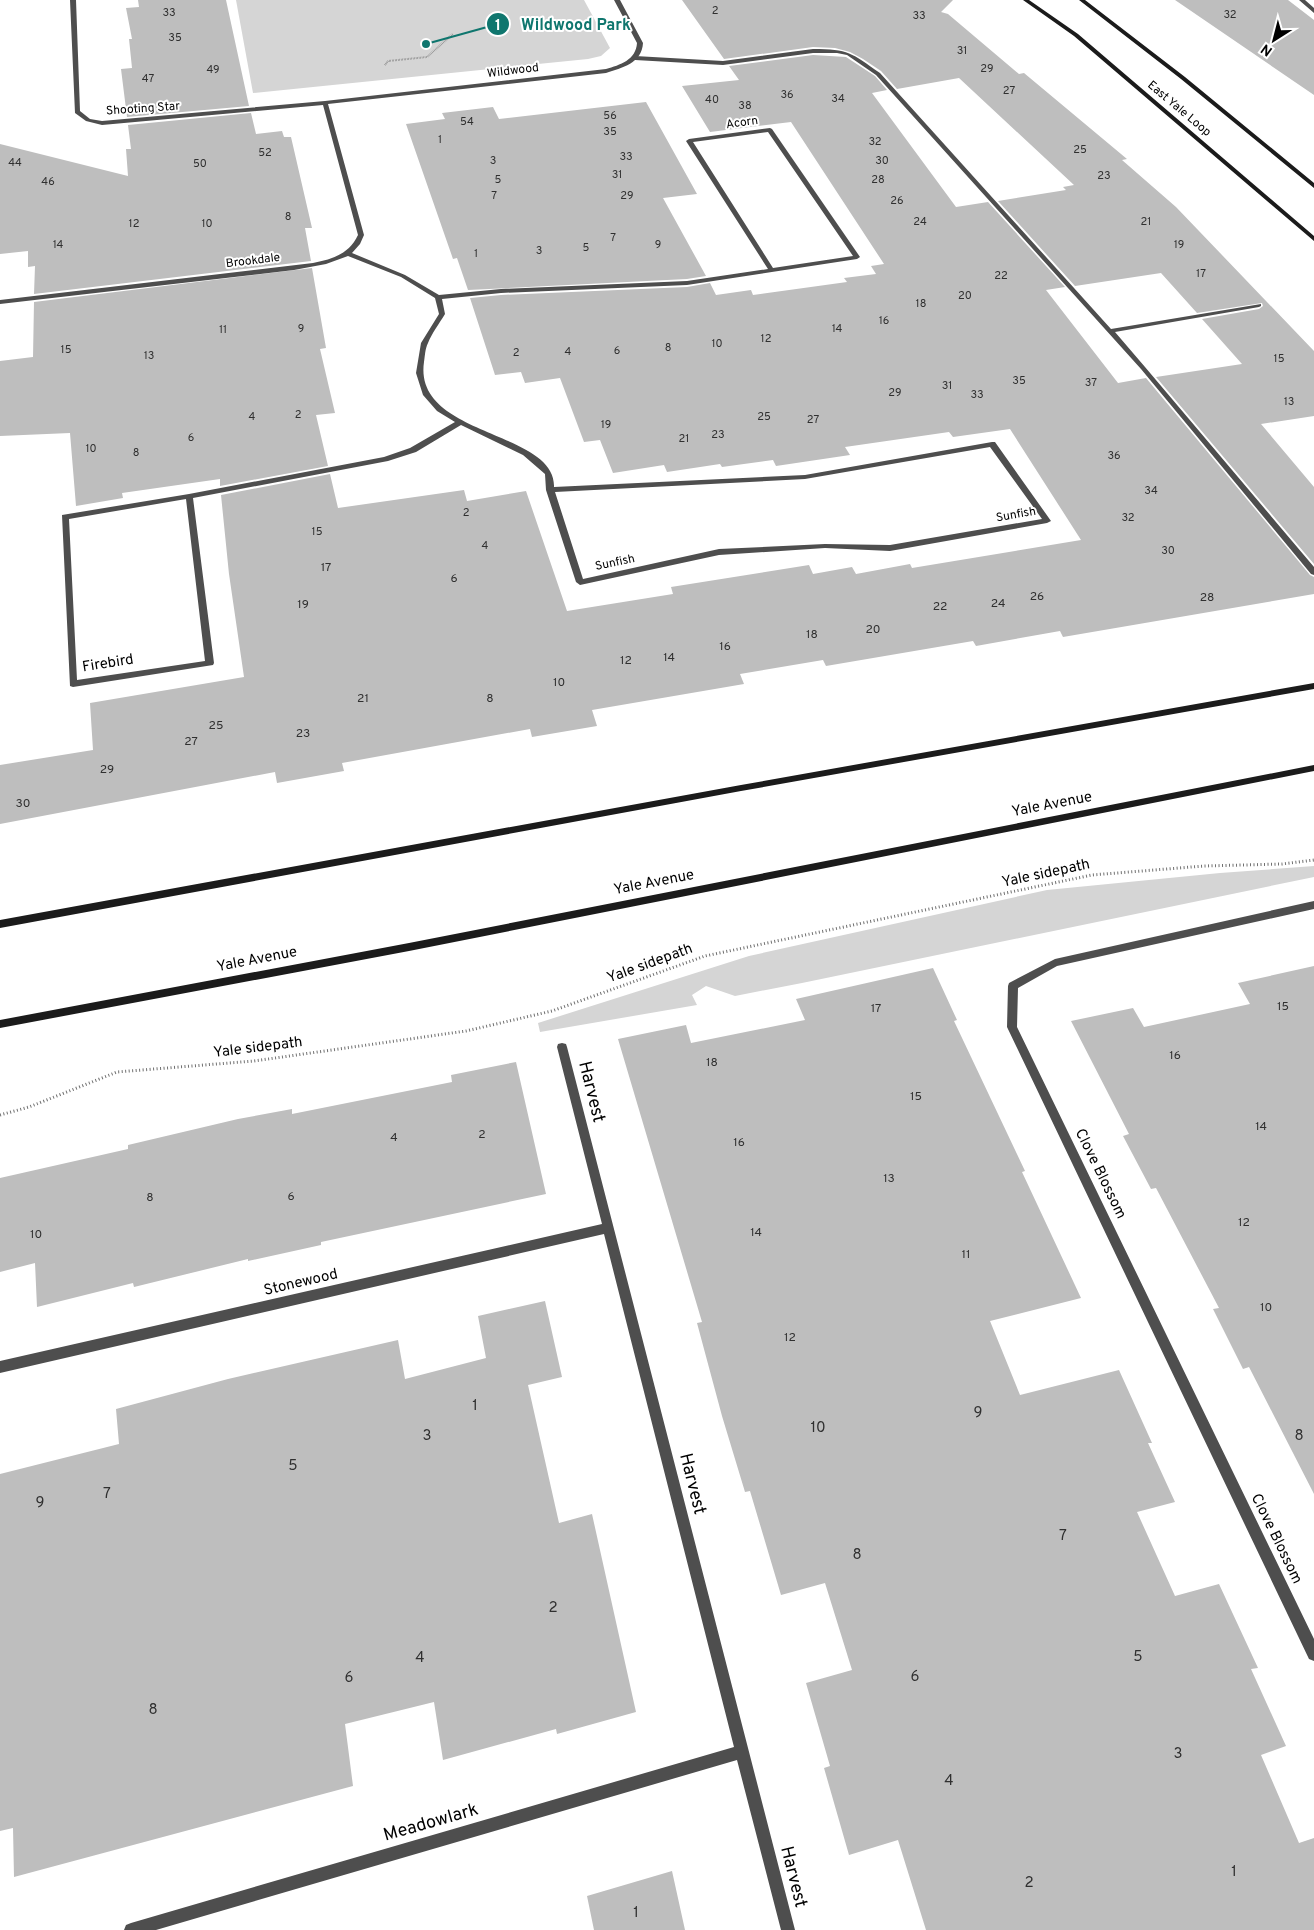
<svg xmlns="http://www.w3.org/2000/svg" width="1314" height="1930" viewBox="0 0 1314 1930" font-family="Overpass,sans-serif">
<rect width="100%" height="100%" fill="#fff"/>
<path fill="#d5d5d5" d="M236,0H584L610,48L601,56L588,59L253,93Z
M1314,866V877L802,983L735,996L706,986L692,995L697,1005L540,1032L538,1023L749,956L1047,890L1220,873Z"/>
<path fill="#bebebe" d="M138,0H226L249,106L127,117L121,69L132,68L129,39H132L126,8L139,7Z
M682,0H953L941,12L948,14L1019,74L1024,73L1127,159L1122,160L1176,207L1314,351V416L1261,424L1314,487V564L1156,377L1242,364L1202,319L1259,309L1263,306L1262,303L1197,313L1161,273L1075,286L998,201L1066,190L1063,187L1074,185L959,78L897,89L881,71L863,59L850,52L835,48L813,47L724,59Z
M1175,0H1288L1314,20V95Z
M813,55L846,57L875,76L887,90L872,93L956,207L988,202L1065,287L1046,290L1118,383L1146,378L1310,575L1314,577V594L1063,637L1060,631L976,646L973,641L826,666L823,660L740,674L744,684L592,710L597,726L532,737L530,729L342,763L344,771L277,783L275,772L0,824V765L93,750L90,703L244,677L229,574L221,495L330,474L338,508L464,490L467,501L526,491L567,611L673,594L671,587L809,565L813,574L852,567L856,574L910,564L912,568L1081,540L1010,429L953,437L949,432L845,447L850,455L776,466L773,460L722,467L720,464L667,472L664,465L613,473L600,440L584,442L560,378L525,383L521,372L495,375L470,298L501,295L687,287L710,283L716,295L751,290L753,295L847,282L844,278L876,274L871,266L884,264L791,122L710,132L682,86L739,80L729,66Z
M646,102L697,194L663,198L706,276L687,279L468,290L457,258L453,259L406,124L445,119L442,113L493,107L499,119Z
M251,113L256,134L282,131L284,137H291L312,228H305L311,261L34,294L35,266L28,267V251L0,254V144L128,176L126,149H131L128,125Z
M312,268L326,348L320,349L335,413L316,415L328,466L220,486V479L122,493L123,498L76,506L70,433L0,436V361L33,357L34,302Z
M1314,966V1494L1249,1367L1243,1369L1213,1309L1219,1308L1156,1188L1151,1189L1123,1136L1129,1134L1071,1021L1133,1008L1144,1027L1250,1004L1238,983Z
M933,968L957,1020L954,1021L1025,1171L1022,1172L1081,1298L990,1321L1020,1395L1119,1370L1152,1443H1148L1175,1502L1137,1512L1175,1596L1219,1584L1258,1668L1251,1669L1286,1746L1261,1755L1299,1843L1314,1838V1930H926L898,1840L849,1855L824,1768L830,1766L806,1683L852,1670L825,1583L781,1595L750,1491L745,1492L722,1416L697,1323L702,1322L618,1039L686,1025L691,1043L805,1020L796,999Z
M516,1062L546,1194L321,1242V1245L248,1261V1259L134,1287L133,1283L37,1307L35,1263L0,1272V1178L128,1149V1145L238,1119L292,1109V1114L452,1082L451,1075Z
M545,1301L562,1377L528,1385L559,1523L592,1514L636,1712L557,1734L556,1729L443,1760L434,1702L345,1724L353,1786L14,1877L13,1828L0,1831V1474L119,1444L116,1409L228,1379L398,1340L405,1379L486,1358L478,1316Z
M672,1871L685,1930H594L587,1896Z"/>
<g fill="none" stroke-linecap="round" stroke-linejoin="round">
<path stroke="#707070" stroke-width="2" stroke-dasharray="0.5 1" stroke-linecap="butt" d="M385,65L388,61L427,57L453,34"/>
<path stroke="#707070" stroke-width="3" stroke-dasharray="1 2.5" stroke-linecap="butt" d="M0,1115L29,1107L117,1072L254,1061L466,1031L552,1011L705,956L1092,875L1204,866L1282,864L1314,860"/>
<path fill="#4e4e4e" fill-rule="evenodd" d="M1299,0H1305L1314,8V13Z
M813,49C849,49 851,53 880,73L1111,329L1261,304V306L1259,307L1115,332L1145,367L1314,567V575L1311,574L1141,369L876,75L847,55L837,53H813L723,65L635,60L632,58L635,56L723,61Z"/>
<path fill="#4e4e4e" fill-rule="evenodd" d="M70,0H76L80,111L90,119L102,121L325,101L606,69C620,65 636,60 637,43L614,0H620L643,43C642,63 622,68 606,73L328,104L364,235L360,244L352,253L405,275L439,295L501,289L687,281L768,269L686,141L689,139L770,128L772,129L860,257L857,259L687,285L501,293L442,299L445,314C439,324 432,333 428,343C425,349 425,356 424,362C413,437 556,430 554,487L805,475L992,442H995L1051,521L1047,523L890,551L825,548L719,555L580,585L576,582L546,490L545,474L523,455L461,425L416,452L388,461L193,498L214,663L213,665L73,687L70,686L62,515L189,494L384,457L410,448L455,422L437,411L423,395L416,373L421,343L439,314L435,298L401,277L348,256L326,264L294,270L0,304V300L313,263C333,259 349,254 358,235L323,105L102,125L86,121L75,113ZM768,132L853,256L773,268L693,142ZM990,447L1042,519L890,545L825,544L719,549L583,579L555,492L805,479ZM186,499L205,661L77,680L69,519Z
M1314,901V909L1057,966L1018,988L1017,1027L1314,1639V1661L1309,1659L1007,1027L1008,986L1009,983L1055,959Z
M562,1043L566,1044L567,1047L795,1930H781L737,1760L156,1930H124L126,1925L131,1923L734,1747L604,1234L0,1373V1361L602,1224L557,1047L558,1044Z"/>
<path fill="#1b1b1b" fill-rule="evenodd" d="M1023,0H1029L1078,34L1314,236V241L1074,36Z
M1079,0H1085L1185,77L1314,183V188L1181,79Z
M1314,683V689L741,791L0,928V920L741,785Z
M1314,765V771L409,951L0,1028V1020L409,943Z"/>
</g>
<g text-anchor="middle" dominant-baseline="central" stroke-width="4" stroke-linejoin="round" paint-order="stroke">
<g font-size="11" fill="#303030">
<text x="715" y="11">2</text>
<text x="169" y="13">33</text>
<text x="1230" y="15">32</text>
<text x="919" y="16">33</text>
<text x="175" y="38">35</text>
<text x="962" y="51">31</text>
<text x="987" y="69">29</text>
<text x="213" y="70">49</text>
<text x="148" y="79">47</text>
<text x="1009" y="91">27</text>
<text x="787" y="95">36</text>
<text x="838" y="99">34</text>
<text x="712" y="100">40</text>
<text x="745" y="106">38</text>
<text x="610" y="116">56</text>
<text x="467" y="122">54</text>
<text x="610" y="132">35</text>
<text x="440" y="140">1</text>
<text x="875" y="142">32</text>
<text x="1080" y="150">25</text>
<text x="265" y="153">52</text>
<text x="626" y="157">33</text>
<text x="493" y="161">3</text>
<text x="882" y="161">30</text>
<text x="15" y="163">44</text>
<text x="200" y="164">50</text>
<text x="617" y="175">31</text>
<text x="1104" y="176">23</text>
<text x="498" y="180">5</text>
<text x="878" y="180">28</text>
<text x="48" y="182">46</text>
<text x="494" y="196">7</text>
<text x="627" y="196">29</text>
<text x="897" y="201">26</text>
<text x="288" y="217">8</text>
<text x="920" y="222">24</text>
<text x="1146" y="222">21</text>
<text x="134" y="224">12</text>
<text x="207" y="224">10</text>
<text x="613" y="238">7</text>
<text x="58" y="245">14</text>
<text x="658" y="245">9</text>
<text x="1179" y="245">19</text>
<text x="586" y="248">5</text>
<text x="539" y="251">3</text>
<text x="476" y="254">1</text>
<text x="1201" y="274">17</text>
<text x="1001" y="276">22</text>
<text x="965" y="296">20</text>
<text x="921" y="304">18</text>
<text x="884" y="321">16</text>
<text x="301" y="329">9</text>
<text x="837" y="329">14</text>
<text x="223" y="330">11</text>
<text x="766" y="339">12</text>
<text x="717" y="344">10</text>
<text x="668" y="348">8</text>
<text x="66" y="350">15</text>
<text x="617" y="351">6</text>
<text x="568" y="352">4</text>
<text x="516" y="353">2</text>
<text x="149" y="356">13</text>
<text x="1279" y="359">15</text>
<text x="1019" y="381">35</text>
<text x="1091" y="383">37</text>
<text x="947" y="386">31</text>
<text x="895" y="393">29</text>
<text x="977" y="395">33</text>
<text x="1289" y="402">13</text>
<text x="298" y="415">2</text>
<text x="252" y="417">4</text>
<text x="764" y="417">25</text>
<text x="813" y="420">27</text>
<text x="606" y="425">19</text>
<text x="718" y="435">23</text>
<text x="191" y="438">6</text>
<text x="684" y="439">21</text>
<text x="91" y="449">10</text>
<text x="136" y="453">8</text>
<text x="1114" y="456">36</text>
<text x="1151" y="491">34</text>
<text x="466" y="513">2</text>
<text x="1128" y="518">32</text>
<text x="317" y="532">15</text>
<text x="485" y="546">4</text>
<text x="1168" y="551">30</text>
</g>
<g font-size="12" fill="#000" stroke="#fff">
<text transform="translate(513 71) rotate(-7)">Wildwood</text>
<text transform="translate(143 109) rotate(-4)">Shooting Star</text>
<text transform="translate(1179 109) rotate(40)">East Yale Loop</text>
<text transform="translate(742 123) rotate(-8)">Acorn</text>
<text transform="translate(253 261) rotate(-7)">Brookdale</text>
<text transform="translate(1016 515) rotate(-10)">Sunfish</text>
<text transform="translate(615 563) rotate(-12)">Sunfish</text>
</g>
<g font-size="12" fill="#303030">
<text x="326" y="568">17</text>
<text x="454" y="579">6</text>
<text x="1037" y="597">26</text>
<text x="1207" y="598">28</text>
<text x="998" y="604">24</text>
<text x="303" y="605">19</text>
<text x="940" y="607">22</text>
<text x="873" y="630">20</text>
<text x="812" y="635">18</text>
<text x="725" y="647">16</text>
<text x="669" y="658">14</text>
<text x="626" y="661">12</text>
<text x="559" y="683">10</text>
<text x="363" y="699">21</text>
<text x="490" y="699">8</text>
<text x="216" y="726">25</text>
<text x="303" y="734">23</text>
<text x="191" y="742">27</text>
<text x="107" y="770">29</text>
<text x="23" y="804">30</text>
<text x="1283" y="1007">15</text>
<text x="876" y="1009">17</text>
<text x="1175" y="1056">16</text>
<text x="712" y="1063">18</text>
<text x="916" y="1097">15</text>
<text x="1261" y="1127">14</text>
<text x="482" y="1135">2</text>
<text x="394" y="1138">4</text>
<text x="739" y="1143">16</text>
<text x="889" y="1179">13</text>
<text x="291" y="1197">6</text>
<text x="150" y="1198">8</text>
<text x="1244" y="1223">12</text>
<text x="756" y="1233">14</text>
<text x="36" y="1235">10</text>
<text x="966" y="1255">11</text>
<text x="1266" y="1308">10</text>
<text x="790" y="1338">12</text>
</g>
<g font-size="15" fill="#000" stroke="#fff">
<text transform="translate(108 664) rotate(-9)">Firebird</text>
<text transform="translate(1052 805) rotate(-11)">Yale Avenue</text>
<text transform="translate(1046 874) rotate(-12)">Yale sidepath</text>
<text transform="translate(654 883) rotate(-11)">Yale Avenue</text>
<text transform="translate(257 960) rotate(-11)">Yale Avenue</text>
<text transform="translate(650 964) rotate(-20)">Yale sidepath</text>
<text transform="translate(258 1048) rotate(-7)">Yale sidepath</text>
<text transform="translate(1100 1174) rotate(64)">Clove Blossom</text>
<text transform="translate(301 1283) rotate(-13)">Stonewood</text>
<text transform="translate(1276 1539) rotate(64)">Clove Blossom</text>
</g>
<g font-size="15" fill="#303030">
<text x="475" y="1406">1</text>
<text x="978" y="1413">9</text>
<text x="818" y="1428">10</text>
<text x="427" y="1436">3</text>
<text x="1299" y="1436">8</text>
<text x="293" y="1466">5</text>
<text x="107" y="1494">7</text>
<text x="40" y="1503">9</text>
<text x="1063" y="1536">7</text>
<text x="857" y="1555">8</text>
<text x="553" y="1608">2</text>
<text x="1138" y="1657">5</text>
<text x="420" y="1658">4</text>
<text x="915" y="1677">6</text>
<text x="349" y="1678">6</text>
<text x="153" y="1710">8</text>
<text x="1178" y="1754">3</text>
<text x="949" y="1781">4</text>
<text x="1234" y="1872">1</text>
<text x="1029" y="1883">2</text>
<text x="636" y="1913">1</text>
</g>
<g font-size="18" fill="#000" stroke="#fff">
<text transform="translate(591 1092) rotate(76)">Harvest</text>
<text transform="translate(692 1484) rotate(76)">Harvest</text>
<text transform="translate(431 1823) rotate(-16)">Meadowlark</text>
<text transform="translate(793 1877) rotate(76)">Harvest</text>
</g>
</g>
<path fill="none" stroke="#0f766e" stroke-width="2" d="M426 44L498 24"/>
<g fill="#0f766e" stroke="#fff" stroke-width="2">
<circle cx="426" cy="44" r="5"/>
<circle cx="498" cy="24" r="12"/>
</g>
<g font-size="15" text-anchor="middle" font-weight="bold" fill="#fff">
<text x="498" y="30">1</text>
</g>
<g font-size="16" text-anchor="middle" font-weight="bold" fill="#0f766e" stroke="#fff" stroke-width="4" stroke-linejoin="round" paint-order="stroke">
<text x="576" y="30">Wildwood Park</text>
</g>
<g transform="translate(1274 40) rotate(216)" stroke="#ffffff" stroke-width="4" paint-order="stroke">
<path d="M0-4L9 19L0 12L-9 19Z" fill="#000000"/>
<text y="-8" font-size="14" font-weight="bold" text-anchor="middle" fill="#000000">N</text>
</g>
</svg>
